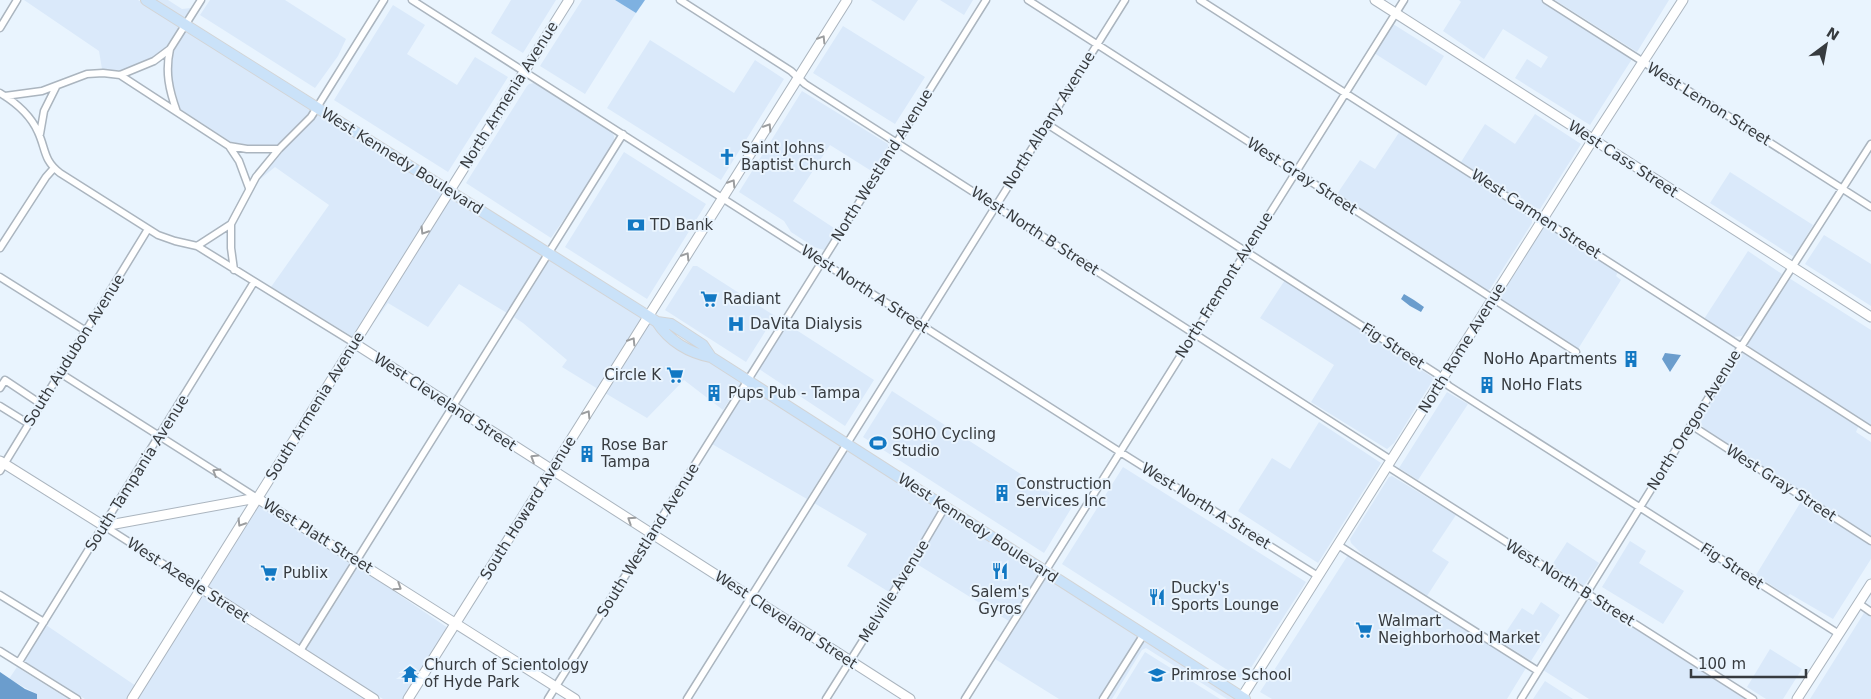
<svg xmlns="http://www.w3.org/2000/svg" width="1871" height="699" viewBox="0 0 1871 699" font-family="'DejaVu Sans',sans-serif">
<rect width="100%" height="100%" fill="#e9f4fe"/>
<path fill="#dae9fa" d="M24,0H138L180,26L166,47L152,58L121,71L102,69L99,51Z
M155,0H168L182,9L191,8L184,19Z
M210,0H285L346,39L338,56L315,88L200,15Z
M511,0H556L523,53L491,33Z
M582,0H615L636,13L585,94L540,66Z
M871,0H918L904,21Z
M940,0H973L964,15Z
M1459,0H1541L1632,59L1590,125L1515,78L1527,59L1541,68L1548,57L1503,29L1484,59L1443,31L1461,2Z
M1555,0H1669L1637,52Z
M393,5L425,25L407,54L457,85L475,57L508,77L448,172L334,100Z
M1393,24L1444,56L1426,86L1374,53Z
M843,26L925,77L895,124L813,73Z
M186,31L311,109L307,115L277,145H248L231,142L180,109L172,79V61L174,51Z
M650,40L734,93L755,60L784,79L721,180L607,108Z
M534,83L612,132L614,136V143L594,176L551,238L466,183L527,86L529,84Z
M802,91L888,144V147L873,172L830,145L793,201L837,230L824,250L814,247L791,232L784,221L739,192Z
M318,113L444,191L353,337L271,287L329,205L275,167L259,180L280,153H282V151L310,124Z
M1535,114L1581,144L1540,209L1531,207L1461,162L1485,124L1515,144Z
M1400,131L1530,215L1532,219V223L1490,289L1486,291L1337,194L1360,160L1375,169Z
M624,152L706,204L647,299L565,247Z
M1730,172L1813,225L1794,257L1710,203Z
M450,196L543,255L507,313L459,284L428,327L388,303L361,340Z
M1545,227L1554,230L1618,272L1616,276L1621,280L1578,349L1505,305L1502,300L1501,296L1503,291L1543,228Z
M1824,235L1871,264V306L1805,264Z
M1748,251L1782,274L1745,333L1742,336L1734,337L1704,319Z
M550,259L642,318L598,389L562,367L567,360L523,323L514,317Z
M693,266H697L775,316L746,362L665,310Z
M1789,278L1871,330V426L1748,346V341Z
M1285,280L1432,377L1433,380L1394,443L1387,449L1311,402L1334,365L1260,318Z
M649,322L741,382L723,410L684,380L647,418L605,393Z
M787,324L874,380L845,426L759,369Z
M1744,353L1859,425L1856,432L1871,442V536L1704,429L1701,423L1702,416L1739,356Z
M748,386L840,446L807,499L712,444Z
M892,391L1072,507L1044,553L863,437Z
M1447,392L1468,404L1418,480L1399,468Z
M1319,422L1381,463L1318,563L1238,511L1272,458L1290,469Z
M847,450L940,509L889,592L847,566L867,534L814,503Z
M1123,467L1306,582L1243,680L1062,564Z
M1392,476L1456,515L1432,551L1449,562L1427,596L1363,555L1351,543L1350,539L1389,477Z
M1802,500L1871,545V559L1833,619L1790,594L1788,596L1756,575Z
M258,504L351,562L299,645L207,586Z
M945,507L1045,571L1012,623L912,561Z
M1630,541L1646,551L1639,563L1684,591L1663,624L1602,587Z
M1567,542L1599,563L1584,586L1552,565Z
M1348,555L1526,668L1507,699H1272L1260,692Z
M358,567L448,628L404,699H383L306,650Z
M1046,577L1138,636L1098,699H1059L995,659Z
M202,594L366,699H137Z
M1587,600L1595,603L1745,699H1589L1543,670Z
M1541,602L1560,615L1531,661L1500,641L1522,608L1533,615Z
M1864,613L1871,617V699H1810Z
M46,625L136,686L128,699H85L24,661Z
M1145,640L1237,699H1227L1146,648L1142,650L1112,699H1108Z
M1770,649L1802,669L1783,699H1766L1747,687Z
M1145,652L1220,699H1116Z
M17,667L68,699H37V694L9,679Z
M1545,681L1573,699H1533Z"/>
<path fill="#7eb1e1" d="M615,0H645L636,13Z"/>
<path fill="#6b9dcd" d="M1404,294L1414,300L1424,307L1421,312L1410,306L1401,299Z
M1665,353L1681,355L1670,372L1662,359Z
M0,672L25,689L37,694V699H0Z"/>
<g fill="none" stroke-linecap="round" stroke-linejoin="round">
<g stroke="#abb5bf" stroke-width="9">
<path id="street" d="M412,0L1120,452L1318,576
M680,0L791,71L805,84L1391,460
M1028,0L1576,352
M1200,0L1871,430
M1546,0L1871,207
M0,28L17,0
M170,49C165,72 169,90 177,112
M120,75L229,146L239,161L249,188
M0,93C15,102 31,116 38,132C46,149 43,160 60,173L158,235L175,241L197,246L354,343
M5,96L42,91L87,74L103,73L120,75L154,61L170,49L201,0
M1047,124L1437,374L1449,386L1839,634
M40,134L44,111L56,87
M229,146L247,149H279
M231,224V248L234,270
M197,246L231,224L256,177L279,149L311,117L384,0
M0,248L46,177L54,168
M0,277L86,331
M60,373L257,498
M0,388L5,380L41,404
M0,406L29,424
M1691,425L1871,541
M1387,466L1753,699
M0,471L148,229
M104,526L201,588
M1338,545L1538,671
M0,595L44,622
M1858,603L1871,612
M0,651L77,699
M300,651L623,134
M19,662L254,282
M548,699L986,0
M687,699L1125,0
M826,699L915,558L945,507
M965,699L1404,0
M1103,699L1144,634
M1521,699L1691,425L1871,144"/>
</g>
<g stroke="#abb5bf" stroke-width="11">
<path id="secondary" d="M1375,0L1871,317
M354,343L910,699
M0,461L104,526L257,498
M257,498L575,699
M201,588L374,699
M1242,697L1597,133L1683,0
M132,699L569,0
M408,699L847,0
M1797,699L1871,584"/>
</g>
<g stroke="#d3d4d5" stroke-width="12">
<path id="primary" d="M146,0L648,316L657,322L671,324L703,345L711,357
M657,322C669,341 689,353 711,357L1245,699"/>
</g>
<use href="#street" stroke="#fff" stroke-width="6"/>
<use href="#secondary" stroke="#fff" stroke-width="9"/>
<use href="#primary" stroke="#cae2f9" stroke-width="10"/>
</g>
<defs><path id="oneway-chevron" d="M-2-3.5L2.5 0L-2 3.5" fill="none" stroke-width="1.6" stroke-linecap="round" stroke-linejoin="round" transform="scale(1.25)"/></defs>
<g stroke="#9b9d9f">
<use href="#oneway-chevron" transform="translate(822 39) rotate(-58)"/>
<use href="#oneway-chevron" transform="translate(768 127) rotate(-58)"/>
<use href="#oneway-chevron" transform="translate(732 183) rotate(-58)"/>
<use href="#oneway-chevron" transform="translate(424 231) rotate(122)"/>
<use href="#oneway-chevron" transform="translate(686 256) rotate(-58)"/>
<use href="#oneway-chevron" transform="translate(632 341) rotate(-58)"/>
<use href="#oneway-chevron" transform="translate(587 414) rotate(-58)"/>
<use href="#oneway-chevron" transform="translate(534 458) rotate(-148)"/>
<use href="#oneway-chevron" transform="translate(216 472) rotate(-148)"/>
<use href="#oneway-chevron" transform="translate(631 520) rotate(-147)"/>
<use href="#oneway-chevron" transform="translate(241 523) rotate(122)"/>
<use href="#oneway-chevron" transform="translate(398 587) rotate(33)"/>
</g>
<defs>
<g id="church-bare" transform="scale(1.35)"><path d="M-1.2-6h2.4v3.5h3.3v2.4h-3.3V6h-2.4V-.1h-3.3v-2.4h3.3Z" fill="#1278c3" stroke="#e9f4fe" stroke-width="2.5" paint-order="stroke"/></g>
<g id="bank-bare" transform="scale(1.35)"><path d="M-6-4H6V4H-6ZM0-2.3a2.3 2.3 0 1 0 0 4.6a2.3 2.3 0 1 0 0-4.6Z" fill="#1278c3" stroke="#e9f4fe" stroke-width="2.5" paint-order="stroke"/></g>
<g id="supermarket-bare" transform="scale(1.35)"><path d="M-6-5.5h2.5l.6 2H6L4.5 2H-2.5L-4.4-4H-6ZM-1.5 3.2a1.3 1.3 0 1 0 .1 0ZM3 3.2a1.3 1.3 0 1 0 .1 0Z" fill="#1278c3" stroke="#e9f4fe" stroke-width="2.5" paint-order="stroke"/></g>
<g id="hospital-bare" transform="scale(1.35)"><path d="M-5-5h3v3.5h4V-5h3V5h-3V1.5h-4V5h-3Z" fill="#1278c3" stroke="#e9f4fe" stroke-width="2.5" paint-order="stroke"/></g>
<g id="building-bare" transform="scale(1.35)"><path d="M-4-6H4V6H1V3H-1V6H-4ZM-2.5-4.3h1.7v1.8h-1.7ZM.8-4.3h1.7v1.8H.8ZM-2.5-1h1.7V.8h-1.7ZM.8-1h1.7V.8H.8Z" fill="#1278c3" stroke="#e9f4fe" stroke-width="2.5" paint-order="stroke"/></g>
<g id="stadium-bare" transform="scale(1.35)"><path d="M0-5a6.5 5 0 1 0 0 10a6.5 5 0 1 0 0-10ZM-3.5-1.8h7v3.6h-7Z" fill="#1278c3" stroke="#e9f4fe" stroke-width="2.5" paint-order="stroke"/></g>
<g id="restaurant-bare" transform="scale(1.35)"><path d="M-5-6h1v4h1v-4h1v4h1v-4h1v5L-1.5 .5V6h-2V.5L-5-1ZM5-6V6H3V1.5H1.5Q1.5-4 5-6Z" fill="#1278c3" stroke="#e9f4fe" stroke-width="2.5" paint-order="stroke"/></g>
<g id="temple-bare" transform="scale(1.35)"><path d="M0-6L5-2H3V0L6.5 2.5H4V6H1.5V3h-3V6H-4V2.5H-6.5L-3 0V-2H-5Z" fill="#1278c3" stroke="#e9f4fe" stroke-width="2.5" paint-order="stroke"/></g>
<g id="school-bare" transform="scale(1.35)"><path d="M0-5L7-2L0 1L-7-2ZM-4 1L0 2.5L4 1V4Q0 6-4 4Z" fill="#1278c3" stroke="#e9f4fe" stroke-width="2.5" paint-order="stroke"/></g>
</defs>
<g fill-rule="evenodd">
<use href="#church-bare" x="727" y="157"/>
<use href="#bank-bare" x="636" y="225"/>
<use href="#supermarket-bare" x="709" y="299"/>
<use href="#hospital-bare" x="736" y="324"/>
<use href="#building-bare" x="1631" y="359"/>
<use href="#supermarket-bare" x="675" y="375"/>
<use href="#building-bare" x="1487" y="385"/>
<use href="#building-bare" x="714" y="393"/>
<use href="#stadium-bare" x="878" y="443"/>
<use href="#building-bare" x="587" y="454"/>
<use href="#building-bare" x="1002" y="493"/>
<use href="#restaurant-bare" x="1000" y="571"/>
<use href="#supermarket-bare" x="269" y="573"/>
<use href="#restaurant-bare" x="1157" y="597"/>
<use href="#supermarket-bare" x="1364" y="630"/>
<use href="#temple-bare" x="410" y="674"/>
<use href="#school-bare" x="1157" y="675"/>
</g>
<g text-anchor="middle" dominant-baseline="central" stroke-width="4" stroke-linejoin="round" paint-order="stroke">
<g font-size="15" fill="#373b3f" stroke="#e9f4fe">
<text transform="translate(509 95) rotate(-58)">North Armenia Avenue</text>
<text transform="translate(1709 104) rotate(32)">West Lemon Street</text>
<text transform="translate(1049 120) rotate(-58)">North Albany Avenue</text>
<text transform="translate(1623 159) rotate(33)">West Cass Street</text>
<text transform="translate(402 161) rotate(32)">West Kennedy Boulevard</text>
<text transform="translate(882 165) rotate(-58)">North Westland Avenue</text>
<text transform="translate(1302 176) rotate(33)">West Gray Street</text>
<text transform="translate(1536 214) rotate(33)">West Carmen Street</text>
<text transform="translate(1035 231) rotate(33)">West North B Street</text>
<text transform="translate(1224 285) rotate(-58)">North Fremont Avenue</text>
<text transform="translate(865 289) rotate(33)">West North A Street</text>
<text transform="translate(1393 346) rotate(33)">Fig Street</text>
<text transform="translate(1462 348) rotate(-58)">North Rome Avenue</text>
<text transform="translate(74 350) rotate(-58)">South Audubon Avenue</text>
<text transform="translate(445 402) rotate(33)">West Cleveland Street</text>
<text transform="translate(315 406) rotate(-58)">South Armenia Avenue</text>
<text transform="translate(1694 420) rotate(-58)">North Oregon Avenue</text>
<text transform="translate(137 473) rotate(-58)">South Tampania Avenue</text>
<text transform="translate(1781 483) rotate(33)">West Gray Street</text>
<text transform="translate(1206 506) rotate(32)">West North A Street</text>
<text transform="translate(528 508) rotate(-58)">South Howard Avenue</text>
<text transform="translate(978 528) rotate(33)">West Kennedy Boulevard</text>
<text transform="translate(318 536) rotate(32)">West Platt Street</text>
<text transform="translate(648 540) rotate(-58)">South Westland Avenue</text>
<text transform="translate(1732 566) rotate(33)">Fig Street</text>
<text transform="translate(188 580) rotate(33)">West Azeele Street</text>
<text transform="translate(1570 583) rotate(32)">West North B Street</text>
<text transform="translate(894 591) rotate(-58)">Melville Avenue</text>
<text transform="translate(786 620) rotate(33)">West Cleveland Street</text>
</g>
<g font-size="15" fill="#373b3f" stroke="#e9f4fe" text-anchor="start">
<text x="741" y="148">Saint Johns<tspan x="741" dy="17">Baptist Church</tspan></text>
<text x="650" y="225">TD Bank</text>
<text x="723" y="299">Radiant</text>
<text x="750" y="324">DaVita Dialysis</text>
<text x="1617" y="359" text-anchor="end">NoHo Apartments</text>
<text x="661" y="375" text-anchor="end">Circle K</text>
<text x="1501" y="385">NoHo Flats</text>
<text x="728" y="393">Pups Pub - Tampa</text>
<text x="892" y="434">SOHO Cycling<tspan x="892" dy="17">Studio</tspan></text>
<text x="601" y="445">Rose Bar<tspan x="601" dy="17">Tampa</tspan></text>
<text x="1016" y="484">Construction<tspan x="1016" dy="17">Services Inc</tspan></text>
<text x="283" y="573">Publix</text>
<text x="1171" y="588">Ducky's<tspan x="1171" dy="17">Sports Lounge</tspan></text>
<text x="1000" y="592" text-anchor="middle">Salem's<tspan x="1000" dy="17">Gyros</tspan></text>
<text x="1378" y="621">Walmart<tspan x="1378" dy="17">Neighborhood Market</tspan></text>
<text x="424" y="665">Church of Scientology<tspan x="424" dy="17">of Hyde Park</tspan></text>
<text x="1171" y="675">Primrose School</text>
</g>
</g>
<g transform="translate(1826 45) rotate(32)" stroke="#e9f4fe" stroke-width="4" paint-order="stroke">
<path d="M0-4L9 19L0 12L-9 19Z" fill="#373b3f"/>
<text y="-8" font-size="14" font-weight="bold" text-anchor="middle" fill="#373b3f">N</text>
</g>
<path d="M1691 669v8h115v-8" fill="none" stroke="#373b3f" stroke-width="2.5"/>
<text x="1698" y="669" font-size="15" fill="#373b3f" stroke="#e9f4fe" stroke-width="4" paint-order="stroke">100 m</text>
</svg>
